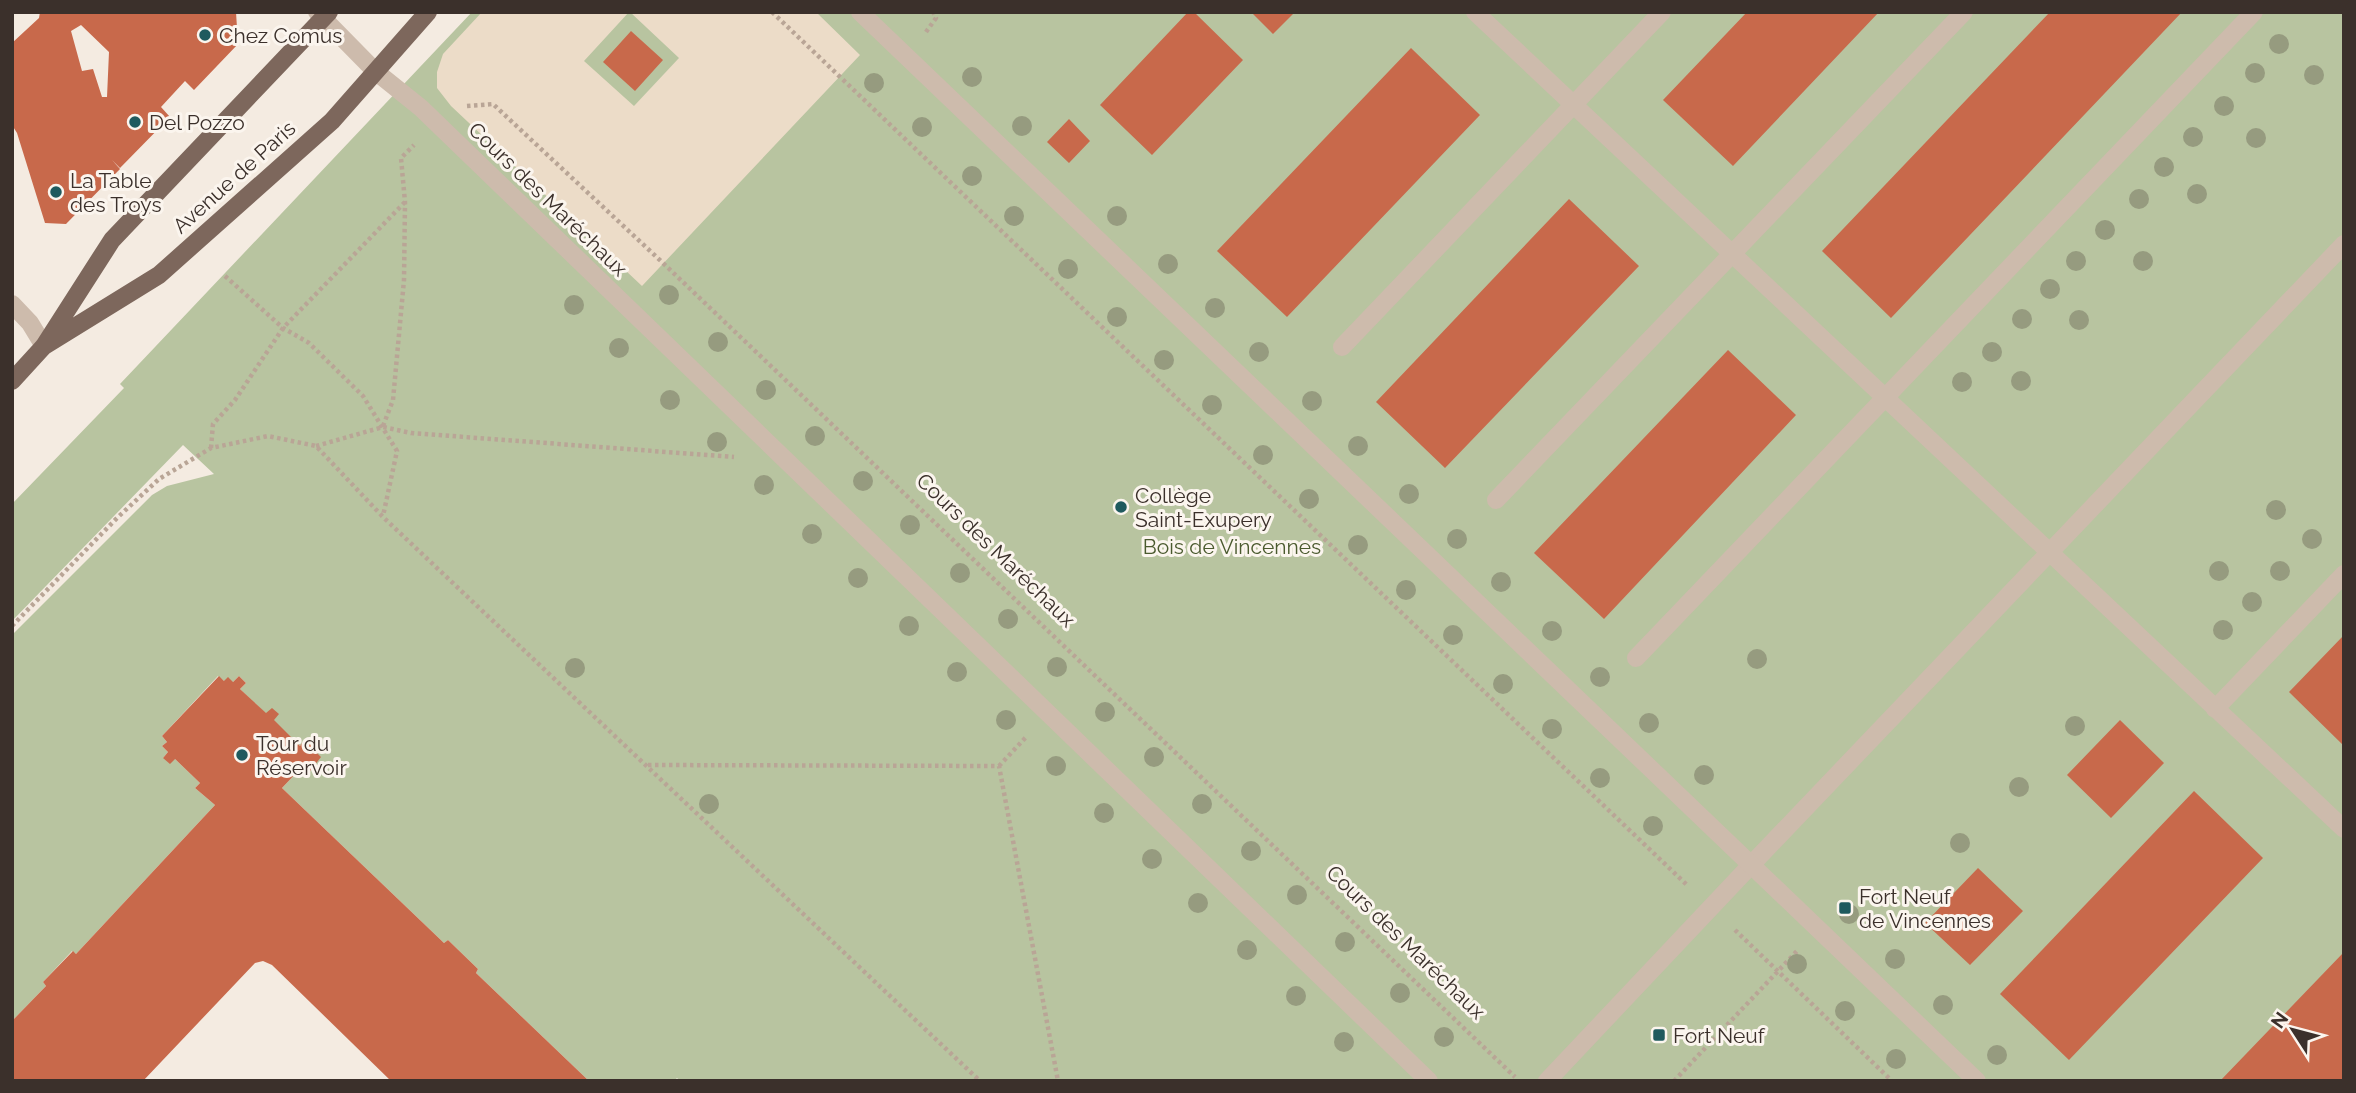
<svg xmlns="http://www.w3.org/2000/svg" width="2356" height="1093" viewBox="0 0 2356 1093" font-family="Raleway,sans-serif">
<rect width="100%" height="100%" fill="#f4ebe1"/>
<path fill="#b8c4a0" d="M472,12H2344V1081H680L677,1078L674,1081H589L476,973L478,969L448,940L444,943L282,788L300,769L307,775L313,767L312,746L306,739L300,746L240,689L246,683L239,676L233,682L224,681L218,676L162,736L167,742L162,746L168,752L163,758L175,759L200,783L195,788L215,805L76,954L72,951L43,982L46,986L12,1021V635L152,495L167,486L214,474L183,445L12,621V504L124,388L120,384Z"/>
<path fill="#ecdcc8" d="M482,12H629L584,61L634,106L679,58L630,12H816L860,55L642,286L451,106L437,88V72L443,54Z"/>
<path fill="#c8694b" fill-rule="evenodd" d="M40,12H236L237,28L230,35L239,43L194,90L185,81L161,107L170,117L120,168L112,160L120,169L66,224L45,223L17,133L12,125V43L39,18ZM81,25L109,52L107,97H102L93,69L82,71L71,31Z
M1188,12H1194L1243,60L1152,155L1100,105Z
M1251,12H1295L1273,34Z
M1747,12H1879L1733,166L1663,100Z
M2050,12H2182L1891,318L1822,251Z
M631,31L663,60L635,91L603,62Z
M1411,48L1480,115L1287,317L1217,251Z
M1069,119L1090,141L1069,163L1047,142Z
M1569,199L1639,266L1445,468L1376,402Z
M1728,350L1796,415L1604,619L1534,553Z
M2344,635V746L2289,692Z
M219,676L224,681L228,677L233,682L239,676L246,683L240,689L266,713L272,708L279,714L274,720L300,746L305,739L312,746L311,747L321,757L307,775L300,769L282,788L444,943L448,940L478,969L476,973L589,1081H391L272,965L263,961L255,963L143,1081H12V1021L46,986L43,982L73,951L76,954L215,805L195,788L200,783L175,759L170,764L163,758L168,752L162,746L167,742L162,736Z
M2120,720L2164,763L2111,818L2067,775Z
M2194,791L2263,858L2069,1060L2000,994Z
M1978,868L2023,911L1970,965L1925,923Z
M2344,952V1081H2220Z"/>
<g fill="none" stroke-linecap="round" stroke-linejoin="round">
<path stroke="#b9a596" stroke-width="4.5" stroke-dasharray="3.5 3.5" stroke-linecap="butt" d="M772,12L1688,886
M926,32L936,18L933,12
M467,106L493,104L663,263L1515,1077
M225,276L283,328L309,343L363,396L397,451L383,516
M383,426L393,400L404,280L405,202L401,158L414,145
M316,446L383,427L411,433L734,457
M211,448L213,424L235,400L283,328L405,202
M12,626L117,518L159,479L211,448L268,436L316,446L383,517L980,1081
M648,765L999,766L1058,1081
M999,766L1027,736
M1735,930L1892,1081
M1674,1081L1797,951"/>
<path stroke="#cdbbac" stroke-width="18" d="M1475,12L2344,829
M1342,347L1662,12
M1496,500L1964,12
M1636,658L2254,12
M2215,709L2344,574
M1750,866L2344,244"/>
<path stroke="#cdbbac" stroke-width="18" d="M12,304L30,323L44,346"/>
<path stroke="#cdbbac" stroke-width="18" d="M1547,1081L1750,866"/>
<path stroke="#cdbbac" stroke-width="18" d="M317,12L375,71L421,108L1429,1081
M860,12L1977,1081"/>
<path stroke="#7d675c" stroke-width="18" d="M44,346L159,275L332,121L428,12
M12,381L44,346L112,240L329,12"/>
</g>
<g fill="#969b7f">
<circle cx="2279" cy="44" r="10"/>
<circle cx="2255" cy="73" r="10"/>
<circle cx="2314" cy="75" r="10"/>
<circle cx="972" cy="77" r="10"/>
<circle cx="874" cy="83" r="10"/>
<circle cx="2224" cy="106" r="10"/>
<circle cx="1022" cy="126" r="10"/>
<circle cx="922" cy="127" r="10"/>
<circle cx="2193" cy="137" r="10"/>
<circle cx="2256" cy="138" r="10"/>
<circle cx="2164" cy="167" r="10"/>
<circle cx="972" cy="176" r="10"/>
<circle cx="2197" cy="194" r="10"/>
<circle cx="2139" cy="199" r="10"/>
<circle cx="1014" cy="216" r="10"/>
<circle cx="1117" cy="216" r="10"/>
<circle cx="2105" cy="230" r="10"/>
<circle cx="2076" cy="261" r="10"/>
<circle cx="2143" cy="261" r="10"/>
<circle cx="1168" cy="264" r="10"/>
<circle cx="1068" cy="269" r="10"/>
<circle cx="2050" cy="289" r="10"/>
<circle cx="669" cy="295" r="10"/>
<circle cx="574" cy="305" r="10"/>
<circle cx="1215" cy="308" r="10"/>
<circle cx="1117" cy="317" r="10"/>
<circle cx="2022" cy="319" r="10"/>
<circle cx="2079" cy="320" r="10"/>
<circle cx="718" cy="342" r="10"/>
<circle cx="619" cy="348" r="10"/>
<circle cx="1259" cy="352" r="10"/>
<circle cx="1992" cy="352" r="10"/>
<circle cx="1164" cy="360" r="10"/>
<circle cx="2021" cy="381" r="10"/>
<circle cx="1962" cy="382" r="10"/>
<circle cx="766" cy="390" r="10"/>
<circle cx="670" cy="400" r="10"/>
<circle cx="1312" cy="401" r="10"/>
<circle cx="1212" cy="405" r="10"/>
<circle cx="815" cy="436" r="10"/>
<circle cx="717" cy="442" r="10"/>
<circle cx="1358" cy="446" r="10"/>
<circle cx="1263" cy="455" r="10"/>
<circle cx="863" cy="481" r="10"/>
<circle cx="764" cy="485" r="10"/>
<circle cx="1409" cy="494" r="10"/>
<circle cx="1309" cy="499" r="10"/>
<circle cx="2276" cy="510" r="10"/>
<circle cx="910" cy="525" r="10"/>
<circle cx="812" cy="534" r="10"/>
<circle cx="1457" cy="539" r="10"/>
<circle cx="2312" cy="539" r="10"/>
<circle cx="1358" cy="545" r="10"/>
<circle cx="2219" cy="571" r="10"/>
<circle cx="2280" cy="571" r="10"/>
<circle cx="960" cy="573" r="10"/>
<circle cx="858" cy="578" r="10"/>
<circle cx="1501" cy="582" r="10"/>
<circle cx="1406" cy="590" r="10"/>
<circle cx="2252" cy="602" r="10"/>
<circle cx="1008" cy="619" r="10"/>
<circle cx="909" cy="626" r="10"/>
<circle cx="2223" cy="630" r="10"/>
<circle cx="1552" cy="631" r="10"/>
<circle cx="1453" cy="635" r="10"/>
<circle cx="1757" cy="659" r="10"/>
<circle cx="1057" cy="667" r="10"/>
<circle cx="575" cy="668" r="10"/>
<circle cx="957" cy="672" r="10"/>
<circle cx="1600" cy="677" r="10"/>
<circle cx="1503" cy="684" r="10"/>
<circle cx="1105" cy="712" r="10"/>
<circle cx="1006" cy="720" r="10"/>
<circle cx="1649" cy="723" r="10"/>
<circle cx="2075" cy="726" r="10"/>
<circle cx="1552" cy="729" r="10"/>
<circle cx="1154" cy="757" r="10"/>
<circle cx="1056" cy="766" r="10"/>
<circle cx="1704" cy="775" r="10"/>
<circle cx="1600" cy="778" r="10"/>
<circle cx="2019" cy="787" r="10"/>
<circle cx="709" cy="804" r="10"/>
<circle cx="1202" cy="804" r="10"/>
<circle cx="1104" cy="813" r="10"/>
<circle cx="1653" cy="826" r="10"/>
<circle cx="1960" cy="843" r="10"/>
<circle cx="1251" cy="851" r="10"/>
<circle cx="1152" cy="859" r="10"/>
<circle cx="1297" cy="895" r="10"/>
<circle cx="1198" cy="903" r="10"/>
<circle cx="1849" cy="914" r="10"/>
<circle cx="1345" cy="942" r="10"/>
<circle cx="1247" cy="950" r="10"/>
<circle cx="1895" cy="959" r="10"/>
<circle cx="1797" cy="964" r="10"/>
<circle cx="1400" cy="993" r="10"/>
<circle cx="1296" cy="996" r="10"/>
<circle cx="1943" cy="1005" r="10"/>
<circle cx="1845" cy="1011" r="10"/>
<circle cx="1444" cy="1037" r="10"/>
<circle cx="1344" cy="1042" r="10"/>
<circle cx="1997" cy="1055" r="10"/>
<circle cx="1896" cy="1059" r="10"/>
</g>
<g fill="#1f5a5e" stroke="#fbf5ee" stroke-width="2.5">
<circle cx="205" cy="35" r="7"/>
<circle cx="135" cy="122" r="7"/>
<circle cx="56" cy="192" r="7"/>
<circle cx="1121" cy="507" r="7"/>
<circle cx="242" cy="755" r="7"/>
<rect x="1838" y="901" width="14" height="14" rx="3.5"/>
<rect x="1652" y="1028" width="14" height="14" rx="3.5"/>
</g>
<g text-anchor="middle" dominant-baseline="central" stroke-width="6" stroke-linejoin="round" paint-order="stroke">
<g font-size="21" fill="#3b302b" stroke="#fbf5ee" text-anchor="start">
<text x="219" y="35">Chez Comus</text>
<text x="149" y="122">Del Pozzo</text>
<text x="70" y="180">La Table<tspan x="70" dy="24">des Troys</tspan></text>
<text x="1135" y="495">Collège<tspan x="1135" dy="24">Saint-Exupery</tspan></text>
<text x="256" y="743">Tour du<tspan x="256" dy="24">Réservoir</tspan></text>
<text x="1859" y="896">Fort Neuf<tspan x="1859" dy="24">de Vincennes</tspan></text>
<text x="1673" y="1035">Fort Neuf</text>
</g>
<g font-size="21" fill="#3b302b" stroke="#fbf5ee">
<text transform="translate(234 177) rotate(-42)">Avenue de Paris</text>
<text transform="translate(548 199) rotate(44)">Cours des Maréchaux</text>
<text transform="translate(996 550) rotate(44)">Cours des Maréchaux</text>
<text transform="translate(1406 942) rotate(44)">Cours des Maréchaux</text>
</g>
<g font-size="21" fill="#4a5a2e" stroke="#fbf5ee">
<text x="1232" y="546">Bois de Vincennes</text>
</g>
</g>
<rect width="2356" height="1093" fill="none" stroke="#3b302b" stroke-width="28"/>
<g transform="translate(2293 1030) rotate(306)" stroke="#fbf5ee" stroke-width="5" paint-order="stroke">
<path d="M0-5L12 26L0 18L-12 26Z" fill="#3b302b"/>
<text y="-10" font-size="19" font-weight="bold" text-anchor="middle" fill="#3b302b">N</text>
</g>
</svg>
